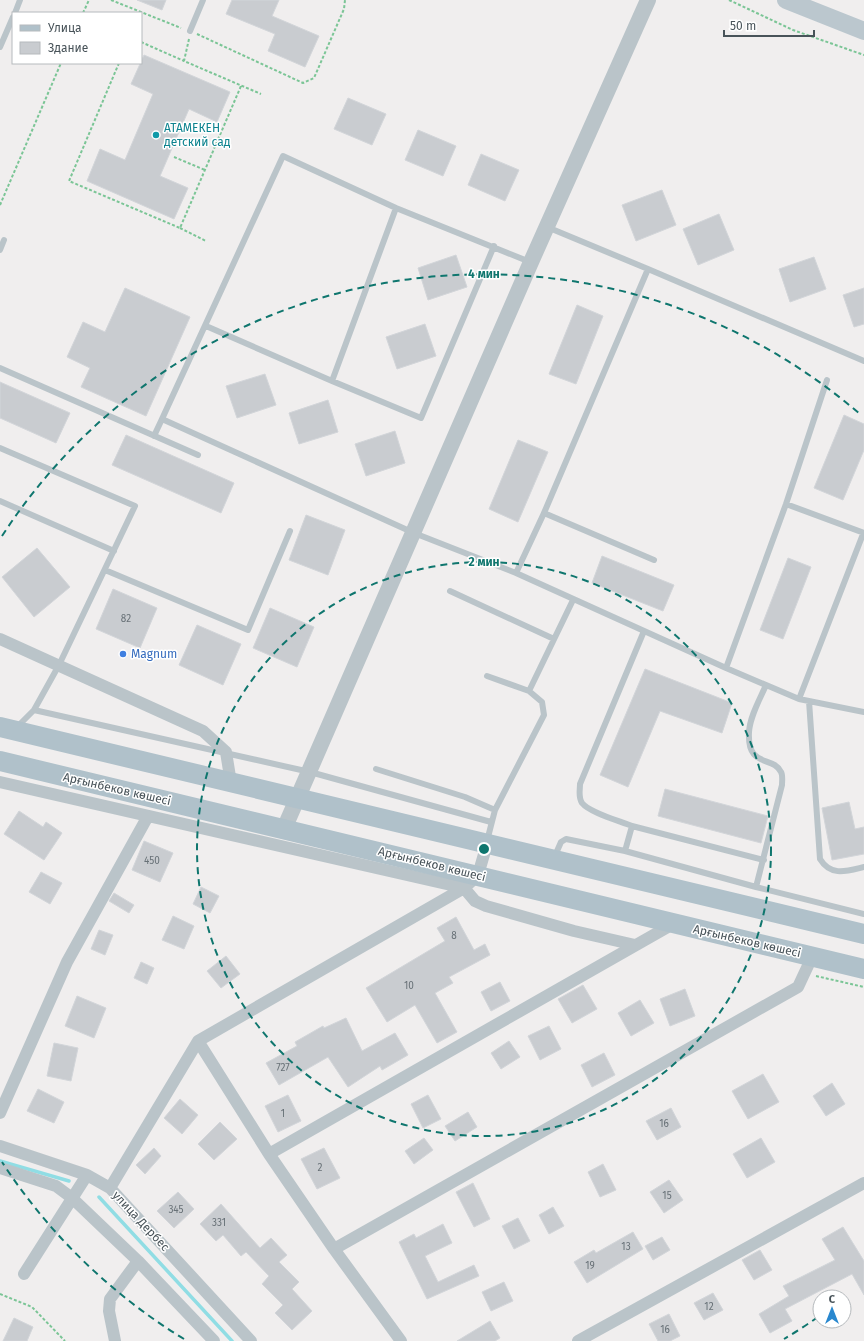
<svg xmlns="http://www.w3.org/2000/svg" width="864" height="1341" viewBox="0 0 864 1341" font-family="'Fira Sans',sans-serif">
<rect width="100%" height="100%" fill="#f0eeee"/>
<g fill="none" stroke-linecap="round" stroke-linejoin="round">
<path stroke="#90dde4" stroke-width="3.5" d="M0,1161L69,1181
M99,1197L232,1341"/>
</g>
<path fill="#c9ccd0" stroke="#d2d5d9" d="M137,0H166L162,10Z
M232,0H279L272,16L319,36L305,67L268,51L275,34L226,14Z
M144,55L230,92L217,122L189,109L160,176L188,188L174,219L87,181L100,149L125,160L153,94L131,84Z
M348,98L386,114L372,145L334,129Z
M418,130L456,146L443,176L405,160Z
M481,154L519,170L505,201L468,185Z
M662,190L676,225L636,241L622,205Z
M719,214L734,250L698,265L683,229Z
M456,255L467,287L428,300L418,268Z
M814,257L826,289L790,302L779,269Z
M125,288L190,317L146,416L81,387L90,368L67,357L83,322L105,332Z
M864,288V324L854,327L843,295Z
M577,305L603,316L576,384L549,374Z
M425,324L436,356L397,369L386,337Z
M265,374L276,405L237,418L226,386Z
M0,382L70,413L56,443L0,418Z
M328,400L338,432L299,444L289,413Z
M844,415L864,424V450L843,500L814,488Z
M395,431L405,463L366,476L355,444Z
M126,435L234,483L221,513L112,465Z
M518,440L548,452L518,522L489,509Z
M306,515L345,530L328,575L289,560Z
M37,548L70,587L34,617L2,577Z
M602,556L674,585L663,611L592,583Z
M788,558L811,567L783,639L760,630Z
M113,589L157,608L140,648L96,629Z
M270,608L314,627L297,667L253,648Z
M197,625L241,644L223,685L179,665Z
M645,669L732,703L722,733L660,711L628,787L600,775Z
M665,789L768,816L761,843L658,816Z
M849,802L855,829L864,827V854L832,860L822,808Z
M19,811L43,827L46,822L62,833L44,860L4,834Z
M144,841L173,853L160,882L132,870Z
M41,872L62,883L50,904L29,892Z
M201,887L219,896L210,913L193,904Z
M114,893L134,905L129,913L109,901Z
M173,916L194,926L184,949L162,940Z
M456,917L474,950L485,944L490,955L449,977L453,983L435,993L457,1032L437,1043L415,1005L387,1022L366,988L445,941L437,928Z
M99,930L113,935L105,955L91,949Z
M226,956L240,974L221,988L207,971Z
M141,962L154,968L147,984L134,978Z
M500,982L510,1001L491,1011L481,992Z
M583,985L597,1009L572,1023L558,999Z
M685,989L695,1016L670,1026L660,999Z
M77,996L106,1008L94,1038L65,1026Z
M640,1000L654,1023L631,1036L618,1013Z
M346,1018L362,1051L395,1033L408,1055L382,1070L380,1066L348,1087L328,1057L279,1085L266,1063L297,1046L295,1042L323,1026L324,1028Z
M549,1026L561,1049L540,1060L528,1036Z
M509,1041L520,1057L501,1069L491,1053Z
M54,1043L78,1048L71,1081L47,1076Z
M604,1053L615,1075L592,1087L581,1065Z
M763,1074L779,1102L748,1119L732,1091Z
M832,1083L845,1104L826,1116L813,1096Z
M38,1089L64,1102L54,1123L27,1111Z
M288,1095L301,1121L278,1132L265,1106Z
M428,1095L441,1119L423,1128L411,1104Z
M180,1099L198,1115L182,1134L164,1118Z
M671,1108L681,1127L657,1140L646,1121Z
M468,1112L477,1127L455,1141L445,1126Z
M220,1122L237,1139L214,1160L198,1144Z
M424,1138L433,1150L414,1164L405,1151Z
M761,1138L775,1162L747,1178L733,1154Z
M154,1148L161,1156L145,1174L136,1165Z
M324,1148L340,1178L317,1189L301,1159Z
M603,1164L616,1190L600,1197L588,1172Z
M669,1180L683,1200L664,1213L650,1192Z
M473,1183L490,1219L474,1227L456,1192Z
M178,1192L194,1209L174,1228L157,1211Z
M221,1204L260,1248L271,1238L287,1255L279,1262L299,1282L292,1289L312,1311L292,1330L275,1313L283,1305L262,1284L269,1276L246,1252L241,1256L223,1235L216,1241L200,1224Z
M553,1207L564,1226L549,1234L539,1215Z
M518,1218L530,1241L514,1249L502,1226Z
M443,1224L452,1243L425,1256L438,1282L474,1265L479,1276L427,1299L399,1242L414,1234L416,1238Z
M843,1227L864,1261V1295L852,1274L785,1309L792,1321L770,1333L759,1314L789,1296L783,1286L835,1260L822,1239Z
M633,1232L643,1249L587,1283L574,1262L594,1250L596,1253Z
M662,1237L670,1250L653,1260L645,1246Z
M760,1250L772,1270L754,1280L742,1260Z
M504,1282L513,1301L491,1311L482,1292Z
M713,1293L723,1310L704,1320L694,1303Z
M669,1314L680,1336L670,1341H658L649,1324Z
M14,1318L33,1327L27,1341H3Z
M490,1321L500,1338L495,1341H457Z"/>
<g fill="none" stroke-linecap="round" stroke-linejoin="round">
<path stroke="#7bc596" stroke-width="2" stroke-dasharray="3 2" stroke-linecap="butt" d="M111,0L181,28
M729,0L793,30L864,55
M83,13L89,0
M197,34L303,83L314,78L344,9L345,0
M189,39L184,61L261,94
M141,42L184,61
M119,63L69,181L180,228L241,86
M174,157L205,170
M0,205L61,63
M180,228L206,241
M816,976L864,987
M0,1294L32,1307L65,1341"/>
<path stroke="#bac4c9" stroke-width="6" d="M15,13L20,0
M190,31L203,0
M0,47L13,17
M547,227L648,269
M0,250L4,240
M206,326L332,381L421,418L494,246
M0,368L198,455
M827,380L786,504L726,668L516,573L544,513L648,269L864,361
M332,381L396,208
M154,436L162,419
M0,448L135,506L59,665L34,710L17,727
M0,501L114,551
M786,504L864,533
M544,513L654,560
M863,534L799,699L864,712
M105,570L248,630L290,531
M516,573L414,533L162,419L283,156L396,208L530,262
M450,591L554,639
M726,668L799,699
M487,676L529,691
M809,701L820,859C831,877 847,871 864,867
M34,710L310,772L491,822
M376,769L465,797L495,810
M632,826L764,860
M487,841L495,810L544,715L542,702L529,691L573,600
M625,851L756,887L782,785C782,781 783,775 781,772C773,755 747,769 749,732C750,716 760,699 766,685
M554,858L561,842L566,839L625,851L632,826C620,821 590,813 582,803C578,797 580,791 580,784L644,631
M756,887L864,914"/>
<path stroke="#bac4c9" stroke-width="12" d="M0,639L203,731L226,752L231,783
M0,782L464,888L475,901L486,906L574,931L635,945
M198,1041L269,1154L334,1249L401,1341
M0,1113L67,962L148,816
M0,1146L87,1175L110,1188L251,1341
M269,1154L673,924
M0,1168L56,1186L72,1198L138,1261L214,1341
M110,1188L198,1041L464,888L478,875L487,844
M334,1249L798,987L812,957
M24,1274L87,1175
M115,1341L109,1311L110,1299L138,1261
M578,1341L864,1183"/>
<path stroke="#bac4c9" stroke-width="16" d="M284,829L531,262L648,0"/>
<path stroke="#bbc7ce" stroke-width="18" d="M786,0L864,31"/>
<path stroke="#b0c1ca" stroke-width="20" d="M0,727L864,934
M0,761L864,969"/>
</g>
<g fill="none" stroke="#0f766e" stroke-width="2" stroke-dasharray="7 5">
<circle cx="484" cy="849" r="287"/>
<path d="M818 1317A575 575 0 0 1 784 1339M184 1339A575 575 0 0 1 2 1162M2 536A575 575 0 0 1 861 415"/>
</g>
<circle fill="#0f9aa8" stroke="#fff" stroke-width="1.5" cx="156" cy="135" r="4"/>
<circle fill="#3f7fe0" stroke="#fff" stroke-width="1.5" cx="123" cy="654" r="4"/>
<g text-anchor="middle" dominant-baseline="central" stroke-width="3" stroke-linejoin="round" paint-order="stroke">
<g font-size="10" fill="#687177">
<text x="126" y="619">82</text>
<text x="152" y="861">450</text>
<text x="454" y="936">8</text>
<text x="409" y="986">10</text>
<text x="283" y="1068">727</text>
<text x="283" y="1114">1</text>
<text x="664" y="1124">16</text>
<text x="320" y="1168">2</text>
<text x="667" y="1196">15</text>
<text x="176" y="1210">345</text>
<text x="219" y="1223">331</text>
<text x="626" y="1247">13</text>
<text x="590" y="1266">19</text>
<text x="709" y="1307">12</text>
<text x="665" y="1330">16</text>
</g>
<g font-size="12" fill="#0d838f" stroke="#fff" text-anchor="start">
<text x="164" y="128">АТАМЕКЕН<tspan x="164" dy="14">детский сад</tspan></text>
</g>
<g font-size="12" fill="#366cbe" stroke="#fff" text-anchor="start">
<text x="131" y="654">Magnum</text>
</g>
<g font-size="12" fill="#485359" stroke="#fff">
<text transform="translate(117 789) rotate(13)">Арғынбеков көшесі</text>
<text transform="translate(432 864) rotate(14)">Арғынбеков көшесі</text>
<text transform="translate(747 941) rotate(13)">Арғынбеков көшесі</text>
<text transform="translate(141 1221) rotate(47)">улица Дербес</text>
</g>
</g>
<circle cx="484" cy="849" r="6" fill="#0f766e" stroke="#fff" stroke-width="2"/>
<g font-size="12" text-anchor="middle" font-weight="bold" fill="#0f766e" stroke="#fff" stroke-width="3" stroke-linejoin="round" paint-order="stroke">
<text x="484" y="278">4 мин</text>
<text x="484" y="566">2 мин</text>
</g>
<rect x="12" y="12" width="130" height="52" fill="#ffffff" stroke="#b6babd"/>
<rect x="20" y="25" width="20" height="6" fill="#b0c1ca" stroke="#b6babd"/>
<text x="48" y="32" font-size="12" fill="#485359">Улица</text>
<rect x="20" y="42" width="20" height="12" fill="#c9ccd0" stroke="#b6babd"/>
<text x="48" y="52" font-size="12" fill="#485359">Здание</text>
<g transform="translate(832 1309)"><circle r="19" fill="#ffffff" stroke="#b6babd"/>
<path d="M0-3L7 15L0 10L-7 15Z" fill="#2988cf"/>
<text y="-6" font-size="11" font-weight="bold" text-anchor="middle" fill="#485359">С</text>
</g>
<path d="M724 30v6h90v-6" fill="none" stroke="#485359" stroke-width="2"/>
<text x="730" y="30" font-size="12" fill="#485359" stroke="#ffffff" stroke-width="3" paint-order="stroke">50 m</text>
</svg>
